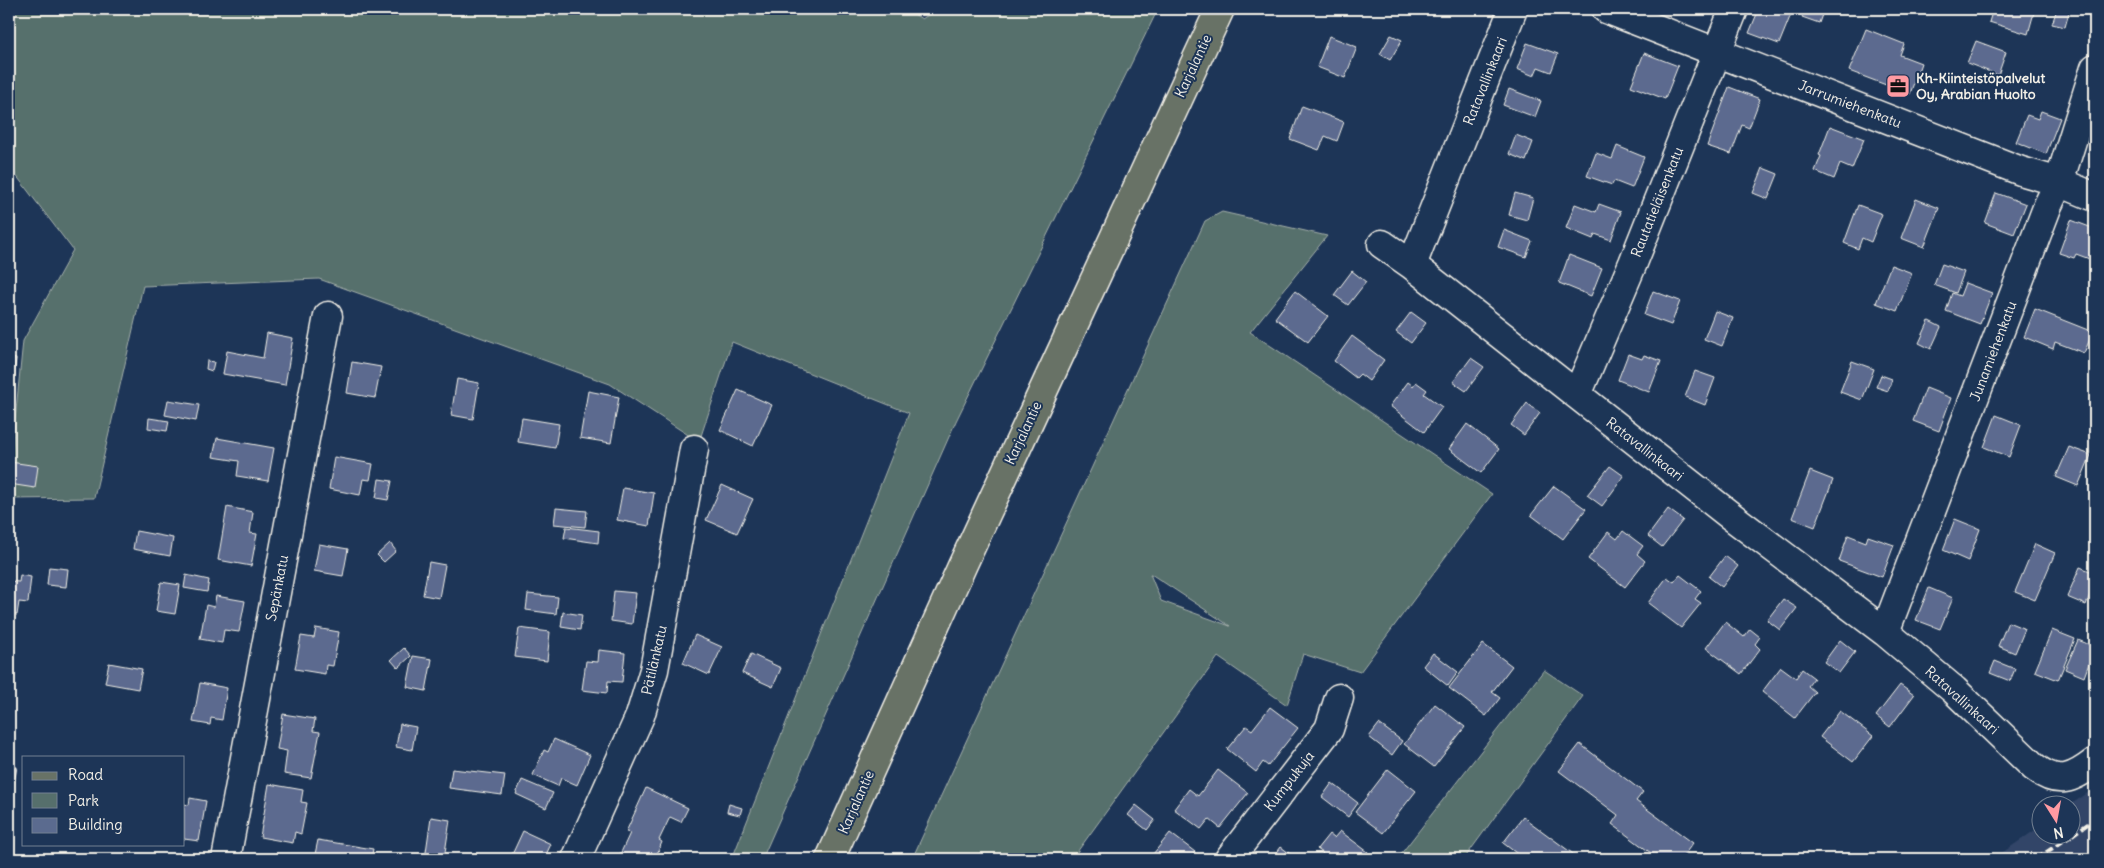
<svg xmlns="http://www.w3.org/2000/svg" width="2104" height="868" viewBox="0 0 2104 868" font-family="Delius,sans-serif">
<rect width="100%" height="100%" fill="#1d3557"/>
<filter id="ink" filterUnits="userSpaceOnUse"><feTurbulence type="fractalNoise" baseFrequency=".02" numOctaves="2"/><feDisplacementMap in="SourceGraphic" scale="10" xChannelSelector="R" yChannelSelector="G"/><feConvolveMatrix kernelMatrix="1 2 1 2 8 2 1 2 1" color-interpolation-filters="sRGB"/></filter>
<g filter="url(#ink)">
<path fill="#304568" d="M2095,788V859H1993L2041,826L2042,836H2072L2070,805Z"/>
<path fill="#566f6c" stroke="#a5b0aa" fill-rule="evenodd" d="M9,9H906L922,19L937,9H1158L956,421L762,859H732L909,413L732,342L699,442L610,384L319,279L143,286L94,498L9,499V480L23,341L73,250L9,166Z
M1222,212L1327,236L1250,332L1492,494L1360,672L1303,654L1287,705L1218,657L1072,859H912L1205,221ZM1150,574H1151L1230,626L1161,601Z
M1544,670L1583,696L1464,859H1397Z"/>
<path fill="#5b6b8f" stroke="#f4f1e8" d="M1689,9H1701L1700,13Z
M1759,9H1782L1792,12L1779,44L1749,33Z
M1806,9H1824L1819,23L1802,17Z
M1993,9H2035L2028,34L1989,22Z
M2057,9H2070L2065,27L2052,24Z
M1866,29L1904,44L1900,55L1921,63L1910,94L1849,71Z
M1391,35L1402,40L1390,60L1380,54Z
M1329,36L1357,47L1345,78L1317,67Z
M1976,41L2006,52L1998,75L1967,63Z
M1527,43L1558,54L1551,72L1538,67L1534,76L1517,69Z
M1644,53L1678,66L1665,99L1631,86Z
M1729,87L1760,99L1749,128L1742,125L1731,154L1707,146Z
M1509,89L1541,101L1535,117L1503,105Z
M1302,106L1344,122L1337,141L1325,136L1319,150L1290,139Z
M2041,111L2060,118L2046,154L2016,142L2027,115L2038,119Z
M1830,126L1864,139L1852,169L1840,164L1834,179L1815,171L1821,156L1819,155Z
M1516,135L1533,142L1526,161L1509,154Z
M1617,146L1644,157L1632,188L1614,181L1612,185L1587,176L1596,153L1612,159Z
M1763,168L1778,174L1768,199L1753,193Z
M1515,193L1533,198L1527,220L1509,215Z
M1996,193L2026,204L2014,234L1985,223Z
M1916,199L1939,208L1924,247L1901,238Z
M1575,204L1596,212L1599,204L1621,212L1611,240L1595,234L1593,239L1566,228Z
M1858,205L1882,214L1871,242L1862,238L1858,249L1844,243Z
M2071,220L2095,229V261L2076,254L2074,258L2059,253Z
M1504,230L1532,241L1526,257L1498,247Z
M1569,255L1602,268L1591,296L1559,283Z
M1942,264L1964,272L1956,293L1934,285Z
M1891,265L1912,273L1897,311L1876,303Z
M1352,271L1366,282L1348,305L1334,295Z
M1965,283L1992,293L1980,324L1946,311L1952,293L1960,296Z
M1295,291L1328,316L1308,342L1275,318Z
M1653,291L1680,301L1671,325L1644,315Z
M2035,309L2093,332L2084,353L2055,342L2053,349L2024,337Z
M1715,311L1733,318L1722,346L1704,339Z
M1411,312L1426,323L1411,343L1396,332Z
M1929,321L1941,327L1931,349L1919,343Z
M267,333L293,338L285,385L223,374L227,351L263,358Z
M1352,336L1384,360L1369,381L1360,374L1356,378L1334,361Z
M1628,354L1642,359L1644,355L1661,361L1649,392L1618,380Z
M9,358L16,359L13,381H9Z
M1471,358L1484,367L1466,391L1453,382Z
M207,361L214,362L212,371L206,369Z
M1852,361L1874,369L1862,400L1840,392Z
M352,362L381,367L375,398L347,393Z
M1695,371L1715,378L1705,405L1685,397Z
M1881,375L1892,379L1888,391L1876,387Z
M457,379L479,383L473,419L451,415Z
M1408,382L1413,386L1416,382L1427,390L1424,394L1442,407L1424,432L1390,406Z
M1926,388L1951,398L1939,431L1913,421Z
M738,390L772,405L753,446L720,430Z
M588,391L619,397L611,443L580,438Z
M168,400L199,405L196,421L165,415Z
M1527,403L1540,413L1524,435L1511,425Z
M1996,415L2021,425L2009,457L1984,447Z
M149,418L169,421L167,431L148,428Z
M522,418L559,424L555,448L518,442Z
M1467,424L1499,449L1481,473L1449,449Z
M217,438L274,448L268,481L237,476L239,461L213,457Z
M2069,447L2091,455L2078,486L2056,477Z
M334,457L373,464L370,480L363,479L360,495L329,489Z
M10,462L38,466L35,488L9,484Z
M1610,466L1624,476L1602,506L1587,495Z
M1810,471L1833,480L1815,527L1792,518Z
M379,479L392,481L388,500L376,498Z
M722,485L753,499L737,533L706,520Z
M1554,486L1586,509L1563,539L1531,515Z
M623,488L654,493L649,526L617,520Z
M227,507L253,512L250,533L257,534L251,566L218,560Z
M556,508L587,511L585,527L554,524Z
M1668,509L1683,520L1662,547L1648,536Z
M1955,519L1980,529L1968,561L1943,550Z
M566,527L599,531L598,543L564,538Z
M136,531L173,538L170,556L133,549Z
M1623,531L1643,546L1637,554L1645,561L1625,587L1588,559L1608,532L1617,539Z
M1848,535L1866,542L1868,536L1894,545L1882,577L1839,561Z
M390,543L396,551L384,562L377,555Z
M319,544L348,549L343,576L314,571Z
M2035,544L2055,553L2035,600L2015,592Z
M1725,556L1738,566L1722,587L1709,577Z
M429,562L445,565L439,598L423,595Z
M49,567L68,569L66,587L47,585Z
M2080,567L2095,573V582L2086,605L2067,597Z
M20,575L31,577L28,603L19,602L17,615L9,614V581L19,582Z
M186,575L209,580L207,592L184,588Z
M1680,575L1701,591L1695,599L1701,603L1681,628L1648,603L1667,577L1674,582Z
M161,582L180,585L175,614L156,611Z
M1929,588L1953,598L1940,629L1916,620Z
M614,591L636,593L632,624L611,621Z
M528,594L558,597L556,614L526,610Z
M216,596L245,601L239,632L224,630L222,643L200,639L206,605L214,607Z
M1783,599L1797,608L1780,630L1767,620Z
M563,612L582,615L580,630L561,627Z
M1725,622L1744,637L1750,629L1760,637L1755,644L1760,649L1741,674L1706,648Z
M2008,622L2025,629L2015,653L1998,646Z
M316,628L339,632L333,666L326,665L325,674L295,669L301,636L314,638Z
M519,628L550,632L547,661L515,657Z
M2052,630L2075,639L2058,680L2035,671Z
M695,635L722,647L709,675L683,663Z
M1840,640L1855,652L1839,673L1824,662Z
M2078,640L2095,647L2084,677L2065,669Z
M1483,644L1512,666L1492,692L1500,698L1486,716L1449,688Z
M404,648L411,656L398,668L391,660Z
M599,650L625,653L622,682L608,681L607,693L582,690L586,661L598,662Z
M1433,653L1458,672L1448,686L1423,666Z
M751,654L781,668L773,687L742,673Z
M413,656L432,659L426,691L407,687Z
M1995,661L2015,669L2010,681L1990,673Z
M109,663L142,669L138,689L105,683Z
M1781,667L1796,678L1802,669L1814,678L1808,686L1815,692L1795,718L1762,692Z
M200,683L227,688L222,720L211,718L210,725L193,722Z
M1900,685L1914,695L1890,727L1876,716Z
M1435,704L1465,727L1434,767L1404,744Z
M1270,707L1298,728L1268,766L1263,762L1256,772L1227,749L1246,726L1252,730Z
M1840,711L1873,736L1853,762L1820,737Z
M283,714L315,719L313,731L320,732L311,778L284,774L287,751L277,749Z
M400,724L416,727L412,750L396,747Z
M1379,724L1402,741L1392,755L1369,737Z
M554,739L590,755L577,785L561,778L558,786L533,775L544,750L548,752Z
M1580,744L1643,792L1636,801L1693,843L1681,859H1659L1612,824L1618,815L1559,771Z
M9,766L17,767L12,794H9Z
M452,769L505,775L502,795L449,788Z
M1388,769L1416,791L1383,833L1355,812Z
M1218,770L1248,793L1220,828L1209,819L1201,829L1174,809L1189,789L1198,796Z
M522,780L553,793L546,808L516,794Z
M1332,783L1358,803L1348,817L1322,797Z
M269,784L303,790L301,802L307,803L301,834L295,832L293,843L260,837Z
M646,788L688,808L681,822L670,817L659,840L662,842L655,859H618L630,833L626,832Z
M190,798L206,801L199,841L184,839V804L189,805Z
M729,804L742,808L740,815L727,812Z
M1136,805L1155,820L1147,830L1128,815Z
M431,817L450,820L444,859H425Z
M1523,817L1580,859H1524L1503,843Z
M523,831L551,844L544,859H510Z
M1340,831L1368,852L1362,859H1318L1323,853L1317,849L1329,834L1334,838Z
M1170,833L1195,852L1190,859H1149Z
M318,840L373,849L371,859H314Z
M1281,847L1297,859H1272Z"/>
<g fill="none" stroke-linecap="round" stroke-linejoin="round">
<g stroke="#f4f1e8" stroke-width="31">
<path id="minor" d="M1513,9L1412,265L1727,513L1885,632L1954,690L2034,767C2058,786 2073,779 2095,762
M1606,9L2021,171L2059,182L2095,197
M1382,244L1412,265
M1577,395L1633,263L1734,9
M1885,632L2048,205L2059,182L2095,68
M226,859L328,316
M576,859L640,716L654,670L694,449
M1229,859L1329,729L1339,698"/>
</g>
<g stroke="#f4f1e8" stroke-width="31">
<path id="major" d="M830,859L963,564L1220,9"/>
</g>
<use href="#minor" stroke="#1d3557" stroke-width="28"/>
<use href="#major" stroke="#687266" stroke-width="28"/>
<path stroke="#f4f1e8" stroke-width="4" stroke-dasharray="8 4" stroke-linecap="butt" d="M2072,835L2095,819
M2036,859L2071,836"/>
</g>
</g>
<defs>
<g id="office-square" transform="scale(1.25)"><rect x="-9" y="-9" width="18" height="18" rx="4" fill="#ff9aa2" stroke="#1d3557"/><path d="M-6-3h4V-5.5h4V-3h4V5H-6ZM-1-4.5V-3h2v-1.5ZM-6 0V1H6V0Z" fill="#111"/></g>
</defs>
<g fill-rule="evenodd">
<use href="#office-square" x="1898" y="86"/>
</g>
<g text-anchor="middle" dominant-baseline="central" stroke-width="4" stroke-linejoin="round" paint-order="stroke">
<g font-size="14" fill="#f4f1e8" stroke="#1d3557">
<text transform="translate(1193 66) rotate(-65)">Karjalantie</text>
<text transform="translate(1485 81) rotate(-68)">Ratavallinkaari</text>
<text transform="translate(1850 104) rotate(21)">Jarrumiehenkatu</text>
<text transform="translate(1657 202) rotate(-68)">Rautatieläisenkatu</text>
<text transform="translate(1993 351) rotate(-69)">Junamiehenkatu</text>
<text transform="translate(1023 433) rotate(-65)">Karjalantie</text>
<text transform="translate(1645 449) rotate(38)">Ratavallinkaari</text>
<text transform="translate(277 588) rotate(-79)">Sepänkatu</text>
<text transform="translate(654 660) rotate(-77)">Pätilänkatu</text>
<text transform="translate(1962 700) rotate(42)">Ratavallinkaari</text>
<text transform="translate(1289 781) rotate(-52)">Kumpukuja</text>
<text transform="translate(856 802) rotate(-66)">Karjalantie</text>
</g>
<g font-size="14" font-weight="bold" fill="#f4f1e8" stroke="#1d3557" text-anchor="start">
<text x="1916" y="78">Kh-Kiinteistöpalvelut<tspan x="1916" dy="16">Oy, Arabian Huolto</tspan></text>
</g>
</g>
<rect width="2104" height="868" fill="none" stroke="#1d3557" stroke-width="30"/>
<rect x="15" y="15" width="2074" height="838" fill="none" stroke="#f4f1e8" stroke-width="2" filter="url(#ink)"/>
<rect x="22" y="756" width="162" height="90" fill="#1d3557" stroke="#738091"/>
<rect x="32" y="772" width="25" height="8" fill="#687266" stroke="#738091"/>
<text x="68" y="780" font-size="15" fill="#f4f1e8">Road</text>
<rect x="32" y="793" width="25" height="15" fill="#566f6c" stroke="#738091"/>
<text x="68" y="806" font-size="15" fill="#f4f1e8">Park</text>
<rect x="32" y="818" width="25" height="15" fill="#5b6b8f" stroke="#738091"/>
<text x="68" y="830" font-size="15" fill="#f4f1e8">Building</text>
<g transform="translate(2056 820) rotate(169)"><circle r="24" fill="#1d3557" stroke="#738091"/>
<path d="M0-4L9 19L0 12L-9 19Z" fill="#ff9aa2"/>
<text y="-8" font-size="14" font-weight="bold" text-anchor="middle" fill="#f4f1e8">N</text>
</g>
</svg>
